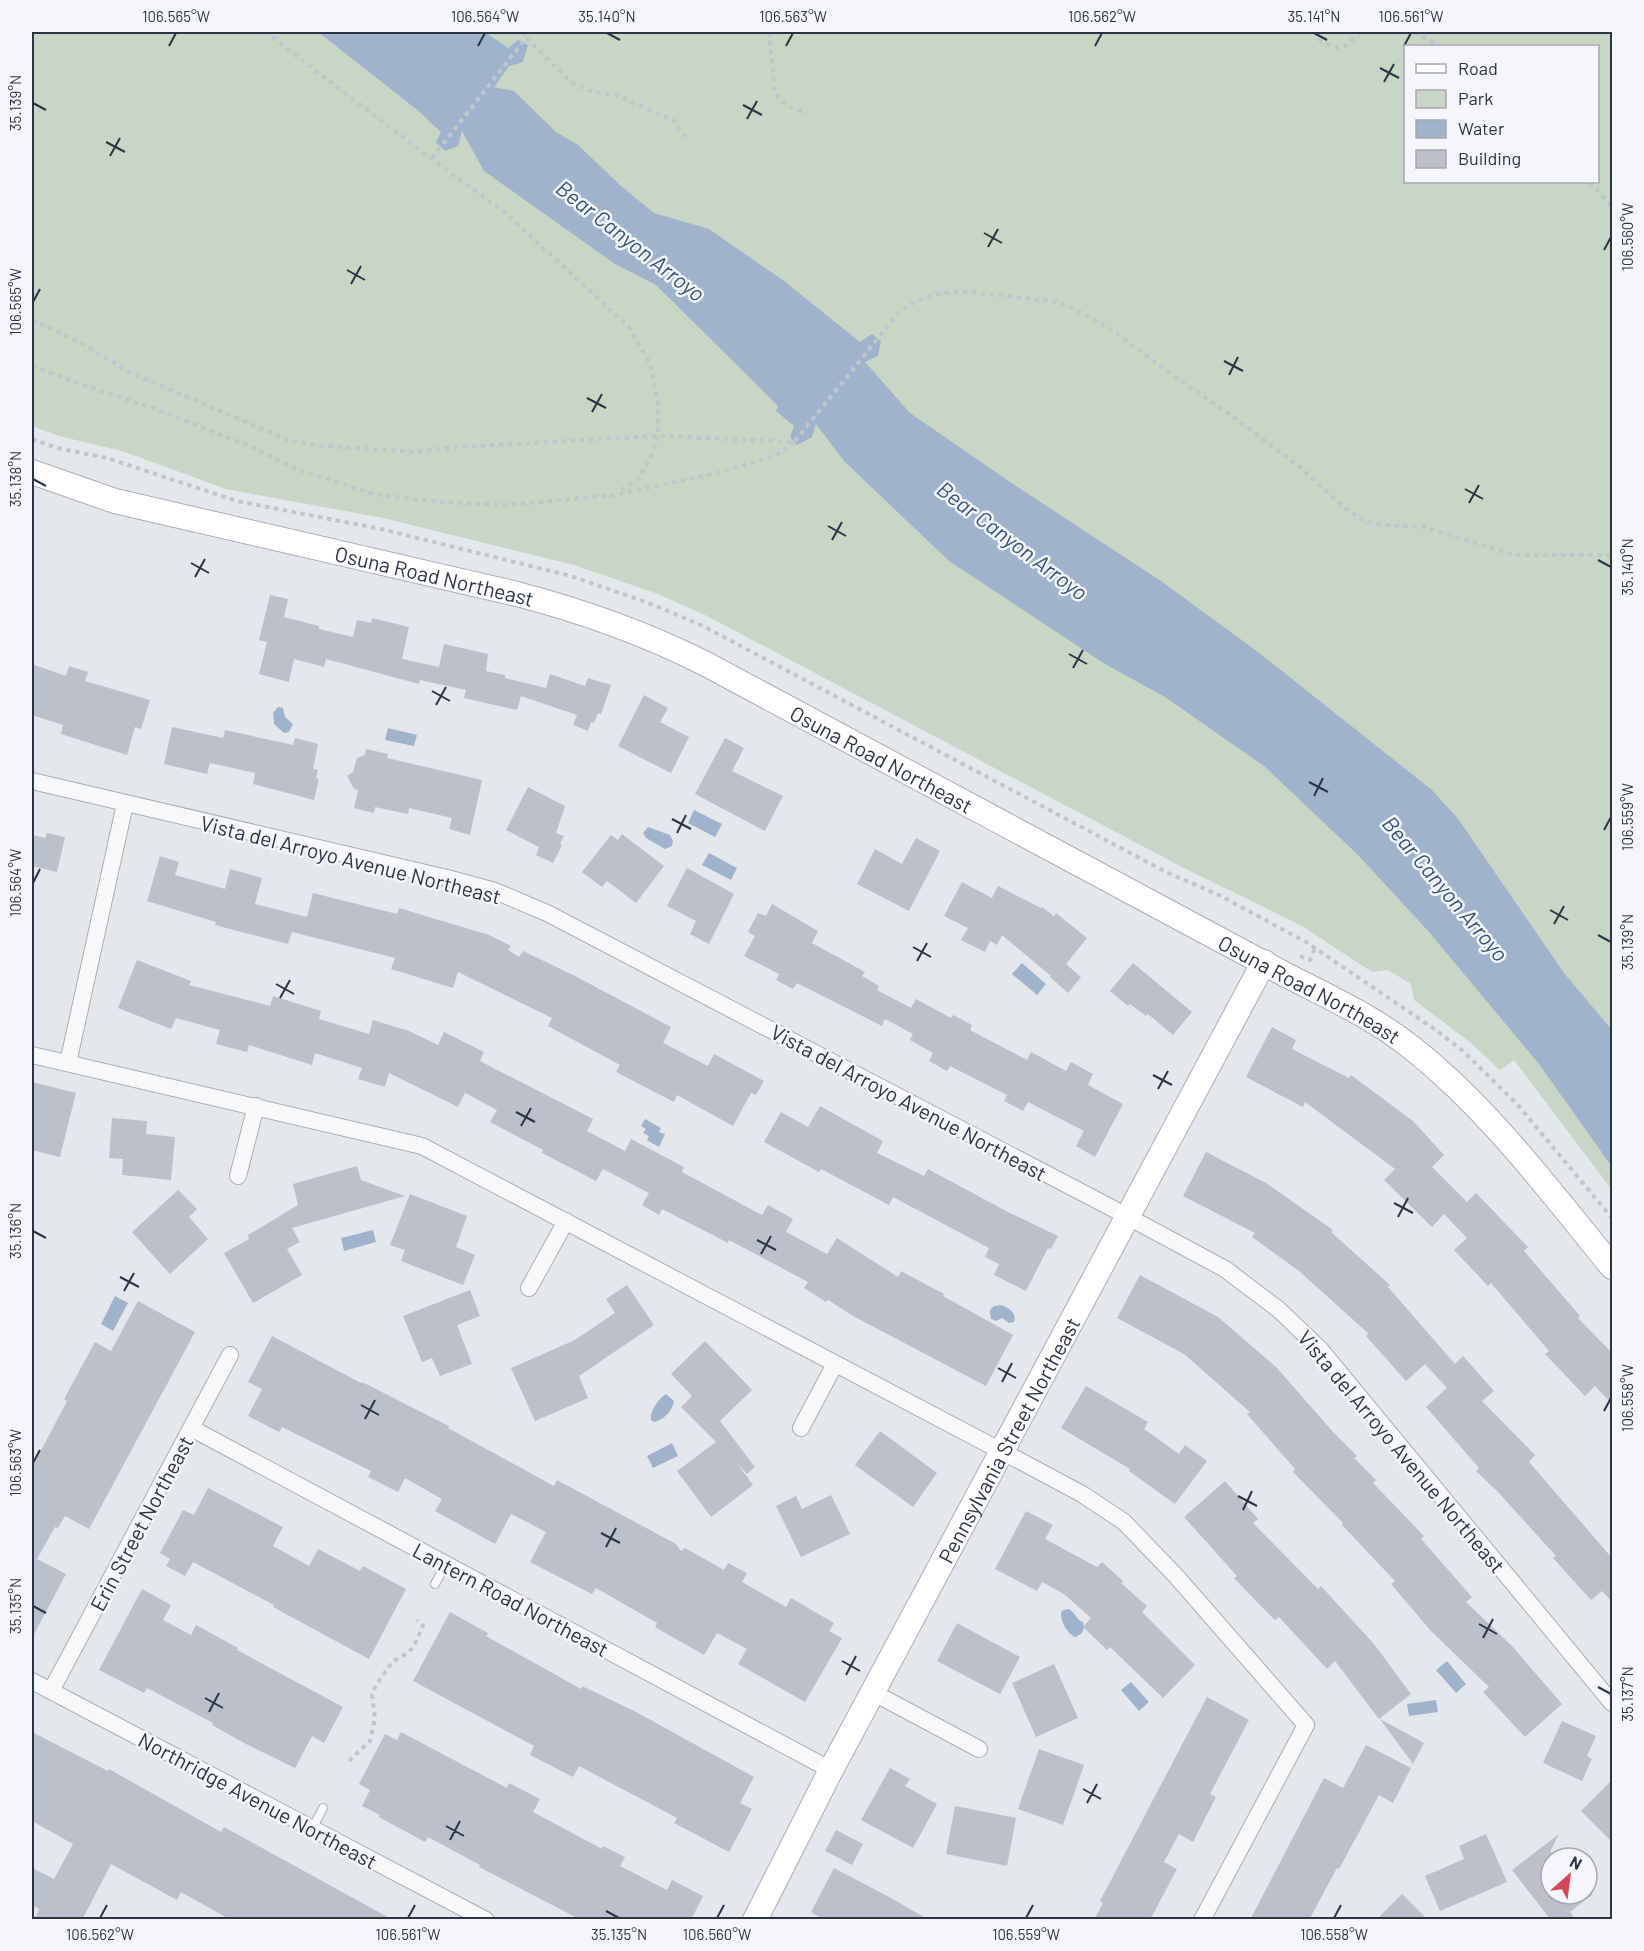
<svg xmlns="http://www.w3.org/2000/svg" width="1644" height="1951" viewBox="0 0 1644 1951" font-family="Barlow,sans-serif">
<rect width="100%" height="100%" fill="#e4e7ec"/>
<path fill="#c9d6c5" fill-rule="evenodd" d="M32,32H1612V1190L1514,1060L1500,1070L1471,1043L1414,1000L1411,984L1388,970L1372,972L1302,926L1180,866L707,616L658,594L574,565L383,518L226,489L122,451L59,436L32,426ZM1406,46H1598V182H1406Z"/>
<path fill="#9fb4cc" d="M318,32H485L508,48L518,40L528,45L523,62L509,66L494,87L514,91L556,132L578,145L621,186L654,213L709,229L784,281L860,342L872,334L881,341L878,356L865,362L910,413L1010,482L1161,581L1258,652L1432,790L1459,820L1564,973L1612,1030V1167L1539,1064L1429,932L1358,855L1264,766L1165,697L1105,664L949,561L844,461L816,424L812,437L797,445L790,437L794,426L776,411L778,406L656,285L615,264L484,171L462,131L458,146L445,151L436,142L441,132L416,109Z
M278,707L283,708L285,717L293,724L289,732L284,733L274,724L273,713Z
M388,728L417,735L414,746L385,740Z
M694,810L722,824L715,837L688,823Z
M648,827L670,835L673,841L672,846L665,849L646,838L643,833Z
M709,853L737,868L731,880L702,865Z
M1022,963L1046,984L1037,995L1012,974Z
M645,1119L661,1128L659,1132L665,1134L659,1147L647,1140L649,1136L643,1133L646,1129L641,1126Z
M373,1230L376,1242L344,1251L341,1238Z
M115,1296L128,1303L113,1331L101,1324Z
M1001,1305C1009,1308 1017,1313 1014,1322L1009,1323L1002,1318L996,1321L991,1319C991,1313 987,1311 994,1306Z
M666,1394L674,1401C672,1412 665,1418 655,1422L651,1420C649,1412 659,1398 666,1394Z
M672,1443L678,1456L653,1468L647,1456Z
M1069,1609C1076,1613 1076,1620 1083,1622C1085,1630 1083,1634 1075,1637C1066,1632 1061,1622 1061,1612L1064,1610Z
M1447,1661L1466,1684L1456,1693L1436,1670Z
M1131,1682L1149,1702L1139,1711L1121,1690Z
M1436,1700L1438,1712L1409,1716L1407,1704Z"/>
<path fill="#bbc0ca" d="M270,595L288,599L284,617L319,626V629L353,637L357,620L371,623L372,618L409,627L402,659L439,667L444,644L488,654L486,671L505,675V678L546,688L550,674L585,686L588,678L611,685L601,714L598,713L594,723L591,722L588,731L573,725L577,715L521,696L517,710L464,698L466,690L420,680L419,684L326,659L324,667L294,659L289,682L259,674L267,642L259,640Z
M32,664L66,676L69,666L88,672L85,681L150,700L141,729L135,727L127,755L61,734L63,725L32,715Z
M644,695L668,708L660,722L689,737L671,773L618,746Z
M172,727L223,738L225,730L293,745L295,738L318,744L313,769L318,770L316,778L319,779L314,800L253,784L255,773L210,763L207,774L164,764Z
M725,738L744,748L732,771L783,796L765,831L695,794Z
M366,749L388,754L387,758L482,780L470,835L449,829L452,818L409,808L408,814L375,807L374,813L354,808L358,790L354,789L347,776L353,772L357,758L365,755Z
M528,787L565,806L556,833L564,836L560,844L562,845L553,863L536,855L539,847L506,830Z
M47,833L65,837L57,872L32,866V835L45,838Z
M622,834L664,866L636,903L607,881L602,887L582,872L611,835L618,840Z
M916,838L940,851L909,911L857,884L875,849L902,864Z
M160,856L179,862L175,875L225,889L230,869L262,878L255,904L307,917L313,893L397,914L399,908L489,935L511,946L508,950L519,957L523,951L575,976L671,1027L663,1043L708,1066L714,1054L764,1081L756,1095L751,1093L733,1126L677,1095L674,1102L616,1072L620,1065L548,1026L552,1018L458,972L453,988L391,969L395,958L292,932L288,944L215,925L216,922L147,901Z
M687,868L734,894L709,944L690,934L696,921L667,906Z
M962,882L992,898L998,886L1041,908L1042,907L1054,916L1056,913L1087,938L1066,964L1081,977L1068,993L1050,977L1051,976L1002,935L997,945L990,941L985,952L961,940L968,928L944,916Z
M772,904L818,931L812,943L865,972L862,976L879,986L877,990L911,1008L916,999L951,1018L953,1015L972,1025L970,1030L1027,1060L1031,1052L1066,1071L1071,1062L1093,1074L1088,1085L1123,1104L1095,1157L1076,1146L1084,1131L1028,1102L1023,1111L1004,1101L1007,1095L950,1066L947,1071L929,1061L933,1053L910,1040L913,1034L885,1019L882,1026L797,983L793,989L776,980L779,974L744,956L755,936L748,932L758,913L766,916Z
M137,960L191,981L189,985L270,1006L273,996L321,1011L319,1019L369,1034L373,1020L409,1031L438,1045L444,1032L484,1052L480,1061L593,1119L587,1131L625,1151L631,1139L684,1167L682,1172L762,1215L768,1205L793,1219L786,1232L827,1254L837,1238L898,1277L901,1271L944,1294L943,1296L1013,1335L986,1386L853,1316L828,1300L826,1302L804,1288L808,1282L729,1240L728,1243L662,1209L659,1215L642,1205L649,1193L603,1169L596,1181L542,1153L543,1150L490,1122L497,1110L465,1093L458,1107L389,1073L385,1087L358,1079L362,1068L315,1053L312,1065L249,1045L247,1052L216,1044L220,1030L176,1018L171,1029L118,1008Z
M1133,963L1192,1012L1173,1035L1148,1014L1146,1016L1130,1004L1128,1006L1110,991Z
M1272,1027L1296,1040L1292,1049L1349,1078L1351,1075L1413,1121L1444,1155L1432,1167L1467,1202L1476,1193L1528,1247L1524,1251L1580,1316L1578,1318L1612,1353V1404L1595,1386L1585,1396L1545,1354L1549,1351L1491,1283L1488,1286L1454,1250L1467,1238L1444,1214L1432,1227L1384,1180L1395,1169L1305,1102L1303,1107L1246,1077Z
M32,1082L76,1093L60,1157L32,1150Z
M820,1106L883,1141L877,1153L924,1176L928,1169L1008,1212L1058,1236L1051,1249L1048,1248L1026,1291L994,1275L999,1264L985,1257L989,1248L893,1197L889,1205L821,1169L819,1172L764,1142L781,1112L808,1127Z
M112,1118L147,1121L146,1134L175,1137L171,1180L122,1175L123,1159L109,1158Z
M1206,1152L1266,1183L1333,1230L1331,1232L1390,1285L1388,1287L1455,1364L1463,1356L1494,1391L1482,1401L1535,1455L1529,1462L1612,1558V1602L1602,1591L1591,1600L1553,1558L1556,1556L1498,1492L1476,1471L1479,1468L1426,1407L1447,1388L1425,1364L1406,1381L1366,1336L1369,1334L1299,1271L1252,1237L1255,1233L1183,1196Z
M357,1166L361,1180L405,1196L292,1228L300,1242L287,1249L302,1275L253,1303L224,1253L249,1239L248,1235L298,1205L293,1184Z
M178,1190L197,1209L189,1217L208,1239L170,1274L132,1232Z
M410,1194L467,1216L456,1247L475,1255L463,1285L401,1261L405,1250L390,1245Z
M1140,1275L1218,1317L1276,1367L1334,1433L1357,1456L1354,1458L1376,1480L1373,1483L1424,1536L1421,1539L1472,1597L1466,1602L1512,1646L1562,1704L1525,1737L1483,1692L1489,1687L1431,1631L1391,1584L1395,1581L1342,1525L1343,1523L1293,1472L1295,1469L1247,1414L1250,1412L1184,1354L1117,1318Z
M627,1285L654,1325L579,1376L588,1398L535,1421L511,1368L575,1340L615,1313L606,1299Z
M470,1290L480,1316L457,1325L472,1364L440,1376L432,1358L422,1362L403,1316Z
M138,1301L195,1332L89,1529L65,1516L58,1528L55,1527L37,1559L66,1574L32,1638V1468L67,1401L64,1399L95,1342L111,1351Z
M272,1336L361,1383L362,1382L449,1426L448,1428L554,1486L557,1480L676,1544L681,1551L685,1548L724,1570L728,1563L747,1573L742,1582L786,1607L791,1598L834,1623L829,1631L842,1638L805,1702L738,1664L747,1649L717,1633L704,1655L655,1627L657,1623L596,1588L592,1594L530,1562L546,1532L511,1514L495,1544L435,1511L442,1499L405,1478L398,1492L368,1477L371,1471L282,1427L279,1432L248,1416L262,1389L248,1382Z
M705,1341L752,1390L720,1421L755,1467L747,1474L736,1462L753,1485L711,1517L677,1471L716,1442L681,1407L692,1396L671,1374Z
M1086,1386L1148,1422L1144,1429L1179,1454L1185,1445L1207,1461L1175,1504L1129,1471L1130,1469L1061,1428Z
M880,1431L937,1473L913,1507L855,1465Z
M1225,1481L1258,1519L1253,1523L1318,1589L1321,1586L1374,1644L1411,1694L1379,1719L1335,1661L1327,1669L1279,1617L1275,1620L1257,1602L1258,1601L1257,1602L1234,1578L1237,1576L1184,1517Z
M208,1488L283,1527L273,1546L309,1566L318,1549L360,1571L363,1566L406,1589L369,1659L273,1607L274,1605L193,1562L185,1576L166,1566L170,1559L160,1553L183,1510L194,1515Z
M831,1495L850,1534L801,1557L776,1506L796,1496L802,1509Z
M1026,1511L1053,1525L1045,1539L1097,1567L1102,1562L1123,1581L1121,1583L1147,1606L1142,1612L1195,1665L1163,1698L1110,1647L1107,1650L1083,1627L1091,1618L1064,1594L1042,1582L1037,1591L995,1569Z
M142,1589L171,1605L163,1620L191,1635L196,1625L238,1648L237,1650L343,1707L324,1743L312,1736L295,1768L246,1744L212,1725L213,1723L147,1688L144,1693L99,1670Z
M450,1612L488,1633L486,1636L581,1689L582,1686L638,1713L754,1777L740,1803L752,1809L729,1852L674,1823L677,1818L579,1766L573,1777L530,1755L534,1746L413,1681Z
M957,1623L1020,1657L1000,1694L937,1661Z
M1054,1664L1078,1718L1036,1737L1012,1683Z
M1207,1697L1249,1720L1210,1794L1216,1797L1193,1842L1179,1834L1164,1862L1177,1869L1150,1920H1094L1103,1903L1100,1901Z
M1380,1719L1424,1743L1413,1764Z
M1562,1721L1596,1736L1587,1756L1592,1759L1582,1781L1543,1763Z
M32,1732L108,1771L109,1769L221,1832L224,1827L393,1920H231L181,1892L177,1900L111,1864L82,1920H34L39,1909L32,1905V1868L54,1879L73,1844L32,1821Z
M401,1732L507,1788L509,1783L540,1799L533,1812L602,1849L603,1846L625,1857L620,1866L667,1890L672,1880L703,1896L691,1920H581L479,1867L480,1865L428,1837L425,1842L379,1817L380,1815L362,1806L370,1790L359,1784L385,1734L397,1740Z
M1366,1745L1411,1768L1393,1803L1379,1795L1339,1869L1337,1868L1309,1920H1250L1324,1778L1343,1788Z
M1039,1749L1084,1765L1063,1825L1018,1809Z
M890,1768L910,1779L905,1786L937,1804L913,1848L861,1820Z
M1612,1780V1842L1581,1811Z
M955,1806L1016,1818L1007,1866L946,1854Z
M836,1830L863,1844L852,1865L825,1851Z
M1486,1834L1507,1882L1440,1911L1425,1876L1464,1859L1459,1846Z
M1559,1834L1551,1850V1894H1593L1570,1912L1576,1920H1551L1512,1870Z
M834,1868L891,1898L929,1920H824L811,1912Z
M1402,1894L1428,1920H1376Z"/>
<g fill="none" stroke-linecap="round" stroke-linejoin="round">
<g stroke="#a9aeb7" stroke-width="10">
<path id="lane" d="M435,1584L446,1564
M312,1829L323,1808"/>
</g>
<g stroke="#a9aeb7" stroke-width="18">
<path id="street" d="M32,781L447,878L495,891L547,913L1106,1205L1225,1269L1278,1309L1320,1349L1612,1703
M32,1055L422,1146L1024,1463L1082,1494L1124,1522L1176,1576L1306,1725L1202,1920
M68,1063L125,804
M238,1176L256,1106
M529,1288L566,1221
M191,1428L831,1770
M801,1428L835,1364
M32,1681L486,1920
M51,1691L230,1355
M874,1693L979,1749"/>
</g>
<g stroke="#a9aeb7" stroke-width="26">
<g id="secondary">
<path id="s1" d="M32,472L115,501L517,594C582,611 644,633 704,663L1286,975C1329,997 1373,1017 1412,1048C1489,1109 1550,1191 1612,1267"/>
<path id="s2" d="M755,1920L831,1770L1264,962"/>
</g>
</g>
<path stroke="#c2c5cb" stroke-width="4" stroke-dasharray="4.5 4.5" stroke-linecap="butt" d="M265,32L446,170L502,210L629,327L650,364L658,403V436L650,459L638,479L618,492
M523,32L526,38
M769,32L775,93L787,106L807,113
M1313,32L1322,42L1339,48L1347,45L1360,32
M1414,32L1440,46
M432,158L526,38L571,82L593,92L617,95L674,121L687,138
M1590,182L1612,207
M32,320L83,344L129,372L288,440L314,445L414,452L456,447L658,436L794,442L900,311L918,300L942,293L969,292L1059,302L1075,309L1116,333L1189,387L1224,410L1300,467L1346,509L1364,521L1387,525L1423,527L1514,555H1612
M32,366L80,384L153,408L252,447L296,469L373,494L440,502L509,505L614,495L722,472L777,455L794,442
M32,439L57,448L107,458L237,501L381,529L571,576L654,605L703,626L1168,873L1219,895L1306,942L1433,1028L1463,1051L1517,1104L1612,1218
M1300,956L1310,960L1315,948
M349,1761L370,1741L375,1718L372,1695L376,1685L393,1661L400,1658L413,1648L423,1626L417,1620"/>
<use href="#lane" stroke="#f7f8fa" stroke-width="8"/>
<use href="#street" stroke="#f7f8fa" stroke-width="16"/>
<use href="#secondary" stroke="#fff" stroke-width="24"/>
</g>
<path fill="none" stroke="#2b3445" stroke-width="2" d="M607,33L620,40M1314,33L1327,40M169,46L176,33M478,46L485,33M786,46L793,33M1095,46L1102,33M1404,46L1411,33M1380,68L1399,78M1384,82L1394,64M33,103L46,110M743,105L762,115M747,119L757,101M106,142L125,152M110,156L120,138M984,233L1002,243M988,247L998,229M1604,250L1611,237M347,270L365,280M351,284L361,266M33,302L40,289M1224,361L1243,371M1229,375L1238,357M587,398L606,408M592,412L602,394M33,479L46,486M1465,489L1483,499M1469,503L1479,485M828,526L846,536M832,540L842,522M1598,560L1611,567M191,563L209,573M195,577L205,559M1069,654L1087,664M1073,668L1083,650M432,691L450,701M436,705L446,687M1309,782L1328,792M1314,796L1323,778M672,819L691,829M1604,830L1611,817M677,833L686,815M33,883L40,869M1550,910L1568,920M1554,924L1564,906M1598,935L1611,942M913,947L931,957M917,961L927,943M276,984L294,994M280,998L290,980M1153,1075L1172,1085M1158,1089L1168,1071M516,1112L535,1122M521,1126L531,1108M1394,1203L1413,1213M1398,1217L1408,1198M33,1231L46,1238M757,1240L776,1250M761,1254L771,1236M120,1277L139,1287M124,1291L134,1273M998,1368L1016,1378M1002,1382L1012,1363M361,1405L379,1415M1604,1411L1611,1398M365,1419L375,1400M33,1463L40,1450M1238,1496L1257,1506M1243,1510L1252,1491M601,1533L620,1543M606,1547L616,1528M33,1606L46,1613M1479,1624L1497,1634M1483,1638L1493,1619M842,1661L860,1671M846,1675L856,1656M1598,1687L1611,1694M205,1698L223,1708M209,1712L219,1693M1083,1789L1101,1799M1087,1803L1097,1784M446,1826L464,1836M450,1840L460,1821M606,1911L619,1918M100,1918L107,1905M408,1918L415,1905M717,1918L724,1905M1026,1918L1033,1905M1334,1918L1341,1905"/>
<g text-anchor="middle" dominant-baseline="central" stroke-width="5" stroke-linejoin="round" paint-order="stroke">
<g font-size="21" fill="#2b3445" stroke="#f4f6f9">
<text stroke="none"><textPath href="#s1" startOffset="416">Osuna Road Northeast</textPath></text>
<text stroke="none"><textPath href="#s1" startOffset="902">Osuna Road Northeast</textPath></text>
<text transform="translate(351 859) rotate(14)">Vista del Arroyo Avenue Northeast</text>
<text stroke="none"><textPath href="#s1" startOffset="1388">Osuna Road Northeast</textPath></text>
<text transform="translate(909 1102) rotate(28)">Vista del Arroyo Avenue Northeast</text>
<text stroke="none"><textPath href="#s2" startOffset="543">Pennsylvania Street Northeast</textPath></text>
<text transform="translate(1402 1451) rotate(50)">Vista del Arroyo Avenue Northeast</text>
<text transform="translate(141 1523) rotate(-62)">Erin Street Northeast</text>
<text transform="translate(511 1599) rotate(28)">Lantern Road Northeast</text>
<text transform="translate(258 1800) rotate(28)">Northridge Avenue Northeast</text>
</g>
<g font-size="22" font-style="italic" fill="#34527a" stroke="#f4f6f9">
<text transform="translate(631 240) rotate(38)">Bear Canyon Arroyo</text>
<text transform="translate(1013 540) rotate(37)">Bear Canyon Arroyo</text>
<text transform="translate(1446 888) rotate(50)">Bear Canyon Arroyo</text>
</g>
</g>
<rect width="1644" height="1951" fill="none" stroke="#f4f6f9" stroke-width="66"/>
<rect x="1404" y="45" width="195" height="138" fill="#f4f6f9" stroke="#a4a8b1" stroke-width="1.5"/>
<rect x="1416" y="64" width="30" height="9" fill="#ffffff" stroke="#a4a8b1" stroke-width="1.5"/>
<text x="1458" y="75" font-size="18" fill="#2b3445">Road</text>
<rect x="1416" y="90" width="30" height="18" fill="#c9d6c5" stroke="#a4a8b1" stroke-width="1.5"/>
<text x="1458" y="105" font-size="18" fill="#2b3445">Park</text>
<rect x="1416" y="120" width="30" height="18" fill="#9fb4cc" stroke="#a4a8b1" stroke-width="1.5"/>
<text x="1458" y="135" font-size="18" fill="#2b3445">Water</text>
<rect x="1416" y="150" width="30" height="18" fill="#bbc0ca" stroke="#a4a8b1" stroke-width="1.5"/>
<text x="1458" y="165" font-size="18" fill="#2b3445">Building</text>
<g transform="translate(1569 1876) rotate(28)"><circle r="28" fill="#f4f6f9" stroke="#a4a8b1" stroke-width="1.5"/>
<path d="M0-4.5L10 22L0 15L-10 22Z" fill="#d1495b"/>
<text y="-9" font-size="16" font-weight="bold" text-anchor="middle" fill="#2b3445">N</text>
</g>
<rect x="33" y="33" width="1578" height="1885" fill="none" stroke="#2b3445" stroke-width="2"/>
<g font-size="15" text-anchor="middle" fill="#2b3445">
<text x="176" y="22">106.565°W</text>
<text x="485" y="22">106.564°W</text>
<text x="607" y="22">35.140°N</text>
<text x="793" y="22">106.563°W</text>
<text x="1102" y="22">106.562°W</text>
<text x="1314" y="22">35.141°N</text>
<text x="1411" y="22">106.561°W</text>
<text transform="translate(16 103) rotate(-90)" y="5">35.139°N</text>
<text transform="translate(1628 237) rotate(-90)" y="5">106.560°W</text>
<text transform="translate(16 302) rotate(-90)" y="5">106.565°W</text>
<text transform="translate(16 479) rotate(-90)" y="5">35.138°N</text>
<text transform="translate(1628 567) rotate(-90)" y="5">35.140°N</text>
<text transform="translate(1628 817) rotate(-90)" y="5">106.559°W</text>
<text transform="translate(16 883) rotate(-90)" y="5">106.564°W</text>
<text transform="translate(1628 942) rotate(-90)" y="5">35.139°N</text>
<text transform="translate(16 1231) rotate(-90)" y="5">35.136°N</text>
<text transform="translate(1628 1398) rotate(-90)" y="5">106.558°W</text>
<text transform="translate(16 1463) rotate(-90)" y="5">106.563°W</text>
<text transform="translate(16 1606) rotate(-90)" y="5">35.135°N</text>
<text transform="translate(1628 1694) rotate(-90)" y="5">35.137°N</text>
<text x="100" y="1940">106.562°W</text>
<text x="408" y="1940">106.561°W</text>
<text x="619" y="1940">35.135°N</text>
<text x="717" y="1940">106.560°W</text>
<text x="1026" y="1940">106.559°W</text>
<text x="1334" y="1940">106.558°W</text>
</g>
</svg>
